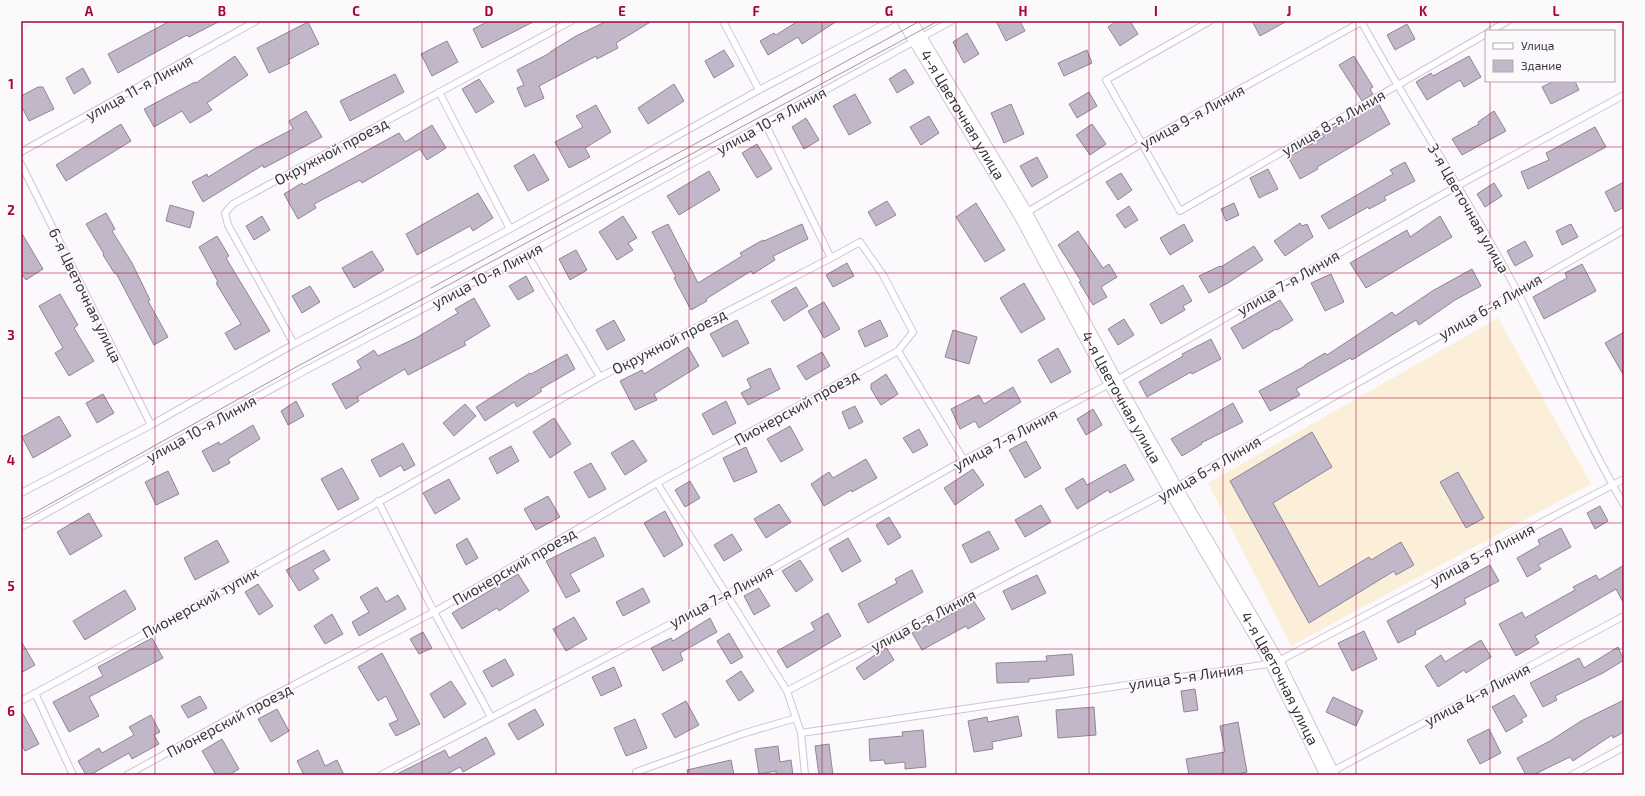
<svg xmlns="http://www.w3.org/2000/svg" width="1645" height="796" viewBox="0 0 1645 796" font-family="'Exo 2',sans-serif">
<rect width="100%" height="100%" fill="#fcf9fd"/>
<path fill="#fbefda" d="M1498,318L1591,484L1291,646L1208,483Z"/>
<path fill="#c2b7c8" stroke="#8f8595" d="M170,21H220L189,37L187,35L118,73L108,54Z
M489,21H535L482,48L473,29Z
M607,21H652L616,43L618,48L597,59L596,56L539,86L544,98L525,107L517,88L524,85L517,70L550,53V52L576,36Z
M798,21H837L802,44L798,37L768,55L760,41L774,33L776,35Z
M996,21H1020L1025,31L1006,41Z
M1117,21H1130L1138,34L1120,46L1108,27Z
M1252,21H1287L1260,36Z
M308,22L319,44L288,60L290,63L269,73L257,48Z
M1407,24L1415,39L1395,50L1387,35Z
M967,33L979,54L964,63L953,42Z
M447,41L458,62L432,76L421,54Z
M724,50L734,66L714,78L705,61Z
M1087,50L1092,63L1064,76L1058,63Z
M235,56L248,75L207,103L212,110L190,123L182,111L154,127L144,109L195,82L196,83Z
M1354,56L1373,87L1370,89L1373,94L1362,101L1339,65Z
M1469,56L1481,77L1464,87L1460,80L1427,100L1416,82L1431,73L1433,76Z
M83,68L91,83L74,94L66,78Z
M905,69L914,83L897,93L889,79Z
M395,74L404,92L350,121L340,101Z
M479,79L494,102L476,113L462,89Z
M1554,81H1575L1579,90L1551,104L1542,87Z
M674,84L684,101L648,124L638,108Z
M38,87H43L54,109L29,121L21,105V96Z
M1089,92L1097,106L1077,118L1069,104Z
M855,94L871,123L849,135L833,106Z
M1378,102L1390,124L1317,167L1318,169L1300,179L1288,157L1324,137L1322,134Z
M1011,104L1024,134L1004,143L991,113Z
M596,105L611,132L585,148L590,157L569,168L555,142L583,127L576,116Z
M306,111L322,137L264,168L263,165L203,202L192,182L207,174L208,177L254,149L293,129L289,121Z
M1494,111L1506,131L1462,155L1452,139L1479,124L1478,122Z
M929,116L939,133L921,145L910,127Z
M806,118L819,140L804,149L792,127Z
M121,124L131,141L66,181L56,165Z
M1092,124L1106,144L1090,155L1076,135Z
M432,125L446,148L427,160L420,149L362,183L360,180L314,204L316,208L298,219L284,194L302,183L304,185L399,133L405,142Z
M1595,127L1606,147L1528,189L1521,172L1549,160L1546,153Z
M757,144L772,169L757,178L742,153Z
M534,154L549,180L528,191L514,166Z
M1037,157L1048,177L1032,187L1020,166Z
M1405,162L1415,181L1384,197L1386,200L1369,209L1368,207L1329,229L1321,216L1393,174L1390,170Z
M1268,169L1278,189L1259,198L1250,178Z
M709,171L720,190L679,215L667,196Z
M1121,173L1132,190L1118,200L1106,182Z
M1624,182V207L1615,212L1605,192Z
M1494,183L1502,196L1485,207L1477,194Z
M478,193L493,218L473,231L470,226L417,255L406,234Z
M887,201L896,215L876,226L868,212Z
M976,203L1005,250L985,262L956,217Z
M1234,203L1239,215L1226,221L1221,209Z
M170,205L194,212L190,228L166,221Z
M1129,206L1138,220L1125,228L1116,215Z
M106,213L115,229L112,231L132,263L150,300L148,301L168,337L154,345L116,273L115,274L103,255L104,254L86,224Z
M262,216L270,230L254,240L246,226Z
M623,216L637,238L628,243L633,250L617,260L599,232Z
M1440,216L1452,237L1366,288L1350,263L1407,230L1410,237Z
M1300,223L1302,226L1307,224L1313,237L1285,256L1274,241Z
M668,224L698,283L742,256L740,253L763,240L764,241L802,224L808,239L773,256L775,260L753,274L751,271L706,299L707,301L691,310L674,278L676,277L652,232Z
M1184,224L1193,241L1170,255L1160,238Z
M1571,224L1578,237L1562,245L1556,231Z
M1078,231L1103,268L1109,264L1117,277L1101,287L1107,297L1093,305L1079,282L1081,281L1058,245Z
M21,232L43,269L26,280L21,273Z
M217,236L229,256L226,258L270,331L235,350L225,333L241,324L216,283L218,282L199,247Z
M1525,241L1533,256L1515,266L1507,251Z
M1254,246L1263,260L1228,283L1209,293L1199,276L1220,266L1221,267Z
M576,250L587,270L570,280L559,259Z
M372,251L384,270L354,288L342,268Z
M847,263L854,276L833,287L826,275Z
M1582,264L1596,291L1544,319L1533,297L1567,278L1565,273Z
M1472,269L1481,286L1455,300L1419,325L1416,320L1352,360L1350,358L1296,389L1300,395L1270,411L1259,391L1305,366V365L1325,353L1327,355L1392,312L1395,316L1434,290Z
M1331,274L1344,302L1325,311L1311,283Z
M526,276L534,291L518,300L509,286Z
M1024,283L1045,319L1021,333L1000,298Z
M1183,285L1192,301L1183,306L1185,310L1161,324L1150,304Z
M310,286L320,302L302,313L292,296Z
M796,287L808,306L784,321L771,301Z
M60,294L78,325L74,328L94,361L69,376L55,353L63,348L39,306Z
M474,298L490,326L464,342L466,345L408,375L405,369L357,397L359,401L346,409L332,384L361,368L357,361L374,350L378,356L416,338L458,313L455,309Z
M1280,300L1293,320L1277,330L1276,329L1243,349L1231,328Z
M824,302L840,329L824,338L808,311Z
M1124,319L1134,335L1118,345L1108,329Z
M614,320L625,340L607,350L596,330Z
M737,320L749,343L723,357L710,334Z
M880,320L888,336L865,347L858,331Z
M953,330L977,337L969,364L945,357Z
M1624,332V376L1605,343Z
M1211,339L1221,359L1192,374L1191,372L1147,397L1139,382L1183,356L1182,354Z
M688,347L699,366L654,394L657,400L635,410L620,381L642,370L644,374Z
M1058,348L1071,372L1051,383L1038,360Z
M822,352L830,366L806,380L797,366Z
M567,354L575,369L540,389L542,391L517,407L514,402L485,421L476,407L530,373L531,374Z
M770,368L780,389L748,405L741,393L751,388L747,379Z
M886,374L898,394L881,405L871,389V384Z
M1013,387L1021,402L979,428L975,421L960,429L951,409L979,395L984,404Z
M103,394L114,413L97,423L86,403Z
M296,401L304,416L288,425L281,411Z
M726,401L736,423L713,435L702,414Z
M1233,403L1243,422L1201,443L1202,444L1182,456L1171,439Z
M465,404L476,416L454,436L443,423Z
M855,406L863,422L849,429L842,412Z
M1093,409L1102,425L1086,435L1077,419Z
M59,416L71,436L33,458L22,437Z
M554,418L571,444L550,458L533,432Z
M253,425L260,439L228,459L230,463L213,472L202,451L219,442L220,445Z
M790,426L803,450L781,462L767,439Z
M919,429L928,445L913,453L903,438Z
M1312,432L1332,467L1273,503L1319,587L1369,557L1371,560L1401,542L1414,565L1396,575L1394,571L1309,623L1230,481Z
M633,440L647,461L625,475L611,453Z
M1026,441L1041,468L1025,478L1009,450Z
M403,443L415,465L404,471L401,465L380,477L371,460Z
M511,446L519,461L497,474L489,458Z
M746,447L757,472L734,482L723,458Z
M866,459L877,478L852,492L851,490L824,506L811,484L829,472L833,478Z
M591,463L606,489L589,498L574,472Z
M1125,464L1134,480L1110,493L1108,490L1077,509L1065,489L1083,478L1087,485Z
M342,468L359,499L338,510L321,479Z
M973,469L984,485L955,505L944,488Z
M168,471L179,494L156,505L145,482Z
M1458,472L1484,518L1466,528L1440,482Z
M449,479L460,499L435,514L423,493Z
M690,481L700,498L685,507L675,490Z
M548,496L560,517L536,530L524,509Z
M779,504L791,522L766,538L754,519Z
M1041,505L1051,522L1025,537L1015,520Z
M1600,506L1608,521L1595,529L1587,513Z
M665,511L683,545L664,557L644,523Z
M89,513L102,536L70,555L57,532Z
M889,517L901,537L888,545L876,525Z
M1561,528L1571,547L1538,565L1541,569L1527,577L1517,558L1540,545L1538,540Z
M989,531L999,549L971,563L962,545Z
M732,534L742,550L724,561L714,545Z
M595,537L604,556L570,574L580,591L566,598L546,561Z
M467,538L478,558L466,565L456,545Z
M848,538L861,561L842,572L829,549Z
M217,540L229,562L195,580L184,558Z
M324,550L330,560L313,570L319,579L299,591L286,570Z
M800,560L813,580L796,592L782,571Z
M1490,565L1499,581L1464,599L1466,604L1415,631L1416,634L1398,643L1387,621Z
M1624,565V604L1616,589L1535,636L1539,643L1516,656L1499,624L1522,612L1525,618L1575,590L1573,587L1596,575L1599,580Z
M912,570L923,592L868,623L858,604L897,583L895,579Z
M518,574L529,591L499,611L497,608L462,629L452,613Z
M1037,575L1046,593L1012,610L1003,591Z
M258,584L273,606L259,615L245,592Z
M377,587L386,602L398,595L406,609L359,636L352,622L369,612L360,597Z
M643,588L650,602L623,616L616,602Z
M759,588L770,606L754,615L744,596Z
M125,590L136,609L85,640L73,621Z
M973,600L985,619L968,629L966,626L922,650L912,633L937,620L938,622Z
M828,613L841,636L787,668L777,651L815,630L811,623Z
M332,614L343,634L325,644L314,626Z
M574,617L587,639L566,651L553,629Z
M710,618L717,632L680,653L683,660L663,671L651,648L671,638L673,641Z
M1364,631L1377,659L1352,671L1338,643Z
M423,632L432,648L419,654L410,639Z
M729,633L743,657L731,664L717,641Z
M152,638L163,658L89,697L99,716L69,732L53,702L103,676L98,667Z
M1481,640L1491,657L1466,673L1464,670L1438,687L1425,666L1441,655L1445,662Z
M21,641L35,665L21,673Z
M886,647L894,660L864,680L856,668Z
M1618,647L1624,660L1603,673L1555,696L1557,700L1543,707L1530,683L1579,658L1584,668Z
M382,653L420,724L396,736L389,724L398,720L386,696L378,701L358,667Z
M1072,654L1074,675L1029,679V682L997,683L996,663L1047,661L1046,656Z
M505,659L514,675L492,687L483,671Z
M614,667L622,686L601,696L592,677Z
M741,671L754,691L739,701L726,681Z
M451,681L466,704L444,718L430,694Z
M1195,689L1198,710L1184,712L1181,691Z
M1514,695L1527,716L1521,719L1523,722L1506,732L1492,707Z
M200,696L207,708L188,718L181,706Z
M1333,697L1363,711L1356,726L1326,712Z
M1624,700V732L1613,738L1612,735L1573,761L1570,757L1533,775H1526L1517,758L1550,741L1581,721Z
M686,701L699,725L675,738L662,714Z
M1094,707L1096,735L1058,738L1056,710Z
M277,709L289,731L271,742L258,719Z
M535,709L544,725L518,740L508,724Z
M21,710L39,744L25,751L21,743Z
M151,715L160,732L154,735L159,744L132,759L129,753L90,775H86L78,761L99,748L102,753L134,735L129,727Z
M1018,716L1022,736L992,742L993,749L974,752L968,721L987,717L988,722Z
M635,719L647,748L626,756L614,728Z
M1238,722L1247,772L1235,775H1189L1186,759L1225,752L1220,726Z
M1489,729L1501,753L1480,764L1467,740Z
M923,730L926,767L905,769V762L885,764L884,760L870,761L869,739L903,736L902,732Z
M486,737L495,754L463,772L460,767L445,775H395L445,750L449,758Z
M222,739L239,769L229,775H216L202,751Z
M829,744L833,775H819L815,746Z
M778,746L780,762L791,760L793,775H776V771L759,774L755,749Z
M318,750L325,766L337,760L344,775H304L297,761Z
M731,760L734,775H688L687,770Z"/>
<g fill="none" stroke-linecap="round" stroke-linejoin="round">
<g stroke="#cfc4d6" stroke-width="8">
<path id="lane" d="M723,21L759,90
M1210,21L1106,80L1180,211L1486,34
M1361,21C1411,112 1469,199 1517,291C1553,362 1584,436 1624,505
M1490,31L1508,21
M439,92L510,229
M21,152L256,21
M21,164L151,425
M1024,214L1141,144L1363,21
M527,254L600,377
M831,258L860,242L883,275L913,332L898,351L964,460
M294,344L228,225L225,213L233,204L571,21
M657,483L787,691L801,733L805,775
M21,493L151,425L294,344L510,229L759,90L890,21
M378,501L434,612L491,717
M21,527L306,370L527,254L951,21
M787,691L1173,489L1624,230
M35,693L73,775
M21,701L161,625L600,377L831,258L765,123
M801,733L1275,663L1624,479
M636,772L742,734L796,718
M1331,772L1624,616
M127,775L230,718L434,612L657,483L898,351
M381,775L726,595L964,460L1113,382L1459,185L1624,95
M1572,775L1624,747"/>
</g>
<g stroke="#cfc4d6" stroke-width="20">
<g id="secondary">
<path id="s1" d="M907,21L1023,214L1113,382L1173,489L1275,663L1330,775"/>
</g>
</g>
<use href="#lane" stroke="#fff" stroke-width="6"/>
<use href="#secondary" stroke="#fff" stroke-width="18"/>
<path stroke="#9e9a9f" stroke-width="1" d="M431,288L920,21
M21,520L298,366L938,21"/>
</g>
<path fill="none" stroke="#a40837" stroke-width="1" stroke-opacity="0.55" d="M155,21V775M289,21V775M422,21V775M556,21V775M689,21V775M822,21V775M956,21V775M1089,21V775M1223,21V775M1356,21V775M1490,21V31M1490,81V775M21,147H1624M21,273H1624M21,398H1624M21,523H1624M21,649H1624"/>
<g text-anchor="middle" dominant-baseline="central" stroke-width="3.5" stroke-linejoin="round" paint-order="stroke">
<g font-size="15" fill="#38343b" stroke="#fcf9fd">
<text transform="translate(139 87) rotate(-29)">улица 11-я Линия</text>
<text stroke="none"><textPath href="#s1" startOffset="109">4-я Цветочная улица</textPath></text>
<text transform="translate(1192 116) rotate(-29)">улица 9-я Линия</text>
<text transform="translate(771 120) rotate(-29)">улица 10-я Линия</text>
<text transform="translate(1333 122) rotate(-30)">улица 8-я Линия</text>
<text transform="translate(331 151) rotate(-28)">Окружной проезд</text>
<text transform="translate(1469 208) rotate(60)">3-я Цветочная улица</text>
<text transform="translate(487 275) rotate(-28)">улица 10-я Линия</text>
<text transform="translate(1288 282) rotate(-30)">улица 7-я Линия</text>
<text transform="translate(86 295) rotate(64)">6-я Цветочная улица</text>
<text transform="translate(1490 306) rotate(-30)">улица 6-я Линия</text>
<text transform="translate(669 341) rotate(-27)">Окружной проезд</text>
<text stroke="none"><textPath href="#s1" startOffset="433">4-я Цветочная улица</textPath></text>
<text transform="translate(796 407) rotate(-29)">Пионерский проезд</text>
<text transform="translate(201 428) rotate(-29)">улица 10-я Линия</text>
<text transform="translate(1005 439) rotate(-28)">улица 7-я Линия</text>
<text transform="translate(1209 468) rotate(-30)">улица 6-я Линия</text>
<text transform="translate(1482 554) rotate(-28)">улица 5-я Линия</text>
<text transform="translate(514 566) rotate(-30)">Пионерский проезд</text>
<text transform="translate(721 596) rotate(-28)">улица 7-я Линия</text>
<text transform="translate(200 602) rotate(-29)">Пионерский тупик</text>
<text transform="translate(923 620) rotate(-28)">улица 6-я Линия</text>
<text transform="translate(1186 676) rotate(-8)">улица 5-я Линия</text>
<text stroke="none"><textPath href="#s1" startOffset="756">4-я Цветочная улица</textPath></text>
<text transform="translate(1477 694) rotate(-28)">улица 4-я Линия</text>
<text transform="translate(229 720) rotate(-28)">Пионерский проезд</text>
</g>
</g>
<rect width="1645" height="796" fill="none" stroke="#fcf9fd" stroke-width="44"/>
<rect x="1485" y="30" width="130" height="52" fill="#fcf9fd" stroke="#aeaaaf"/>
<rect x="1493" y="43" width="20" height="6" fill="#ffffff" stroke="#aeaaaf"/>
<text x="1521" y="50" font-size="12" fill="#38343b">Улица</text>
<rect x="1493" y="60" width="20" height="12" fill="#c2b7c8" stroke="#aeaaaf"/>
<text x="1521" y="70" font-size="12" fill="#38343b">Здание</text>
<rect x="22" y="22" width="1601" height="752" fill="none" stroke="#a40837" stroke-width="1.5"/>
<g font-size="13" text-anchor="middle" font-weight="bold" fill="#a40837">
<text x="89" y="16">A</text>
<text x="222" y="16">B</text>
<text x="356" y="16">C</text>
<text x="489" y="16">D</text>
<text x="622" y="16">E</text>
<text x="756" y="16">F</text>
<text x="889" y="16">G</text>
<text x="1023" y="16">H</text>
<text x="1156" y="16">I</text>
<text x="1289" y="16">J</text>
<text x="1423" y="16">K</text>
<text x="1556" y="16">L</text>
<text x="11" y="89">1</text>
<text x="11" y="215">2</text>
<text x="11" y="340">3</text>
<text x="11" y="465">4</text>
<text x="11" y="591">5</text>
<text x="11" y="716">6</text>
</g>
</svg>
